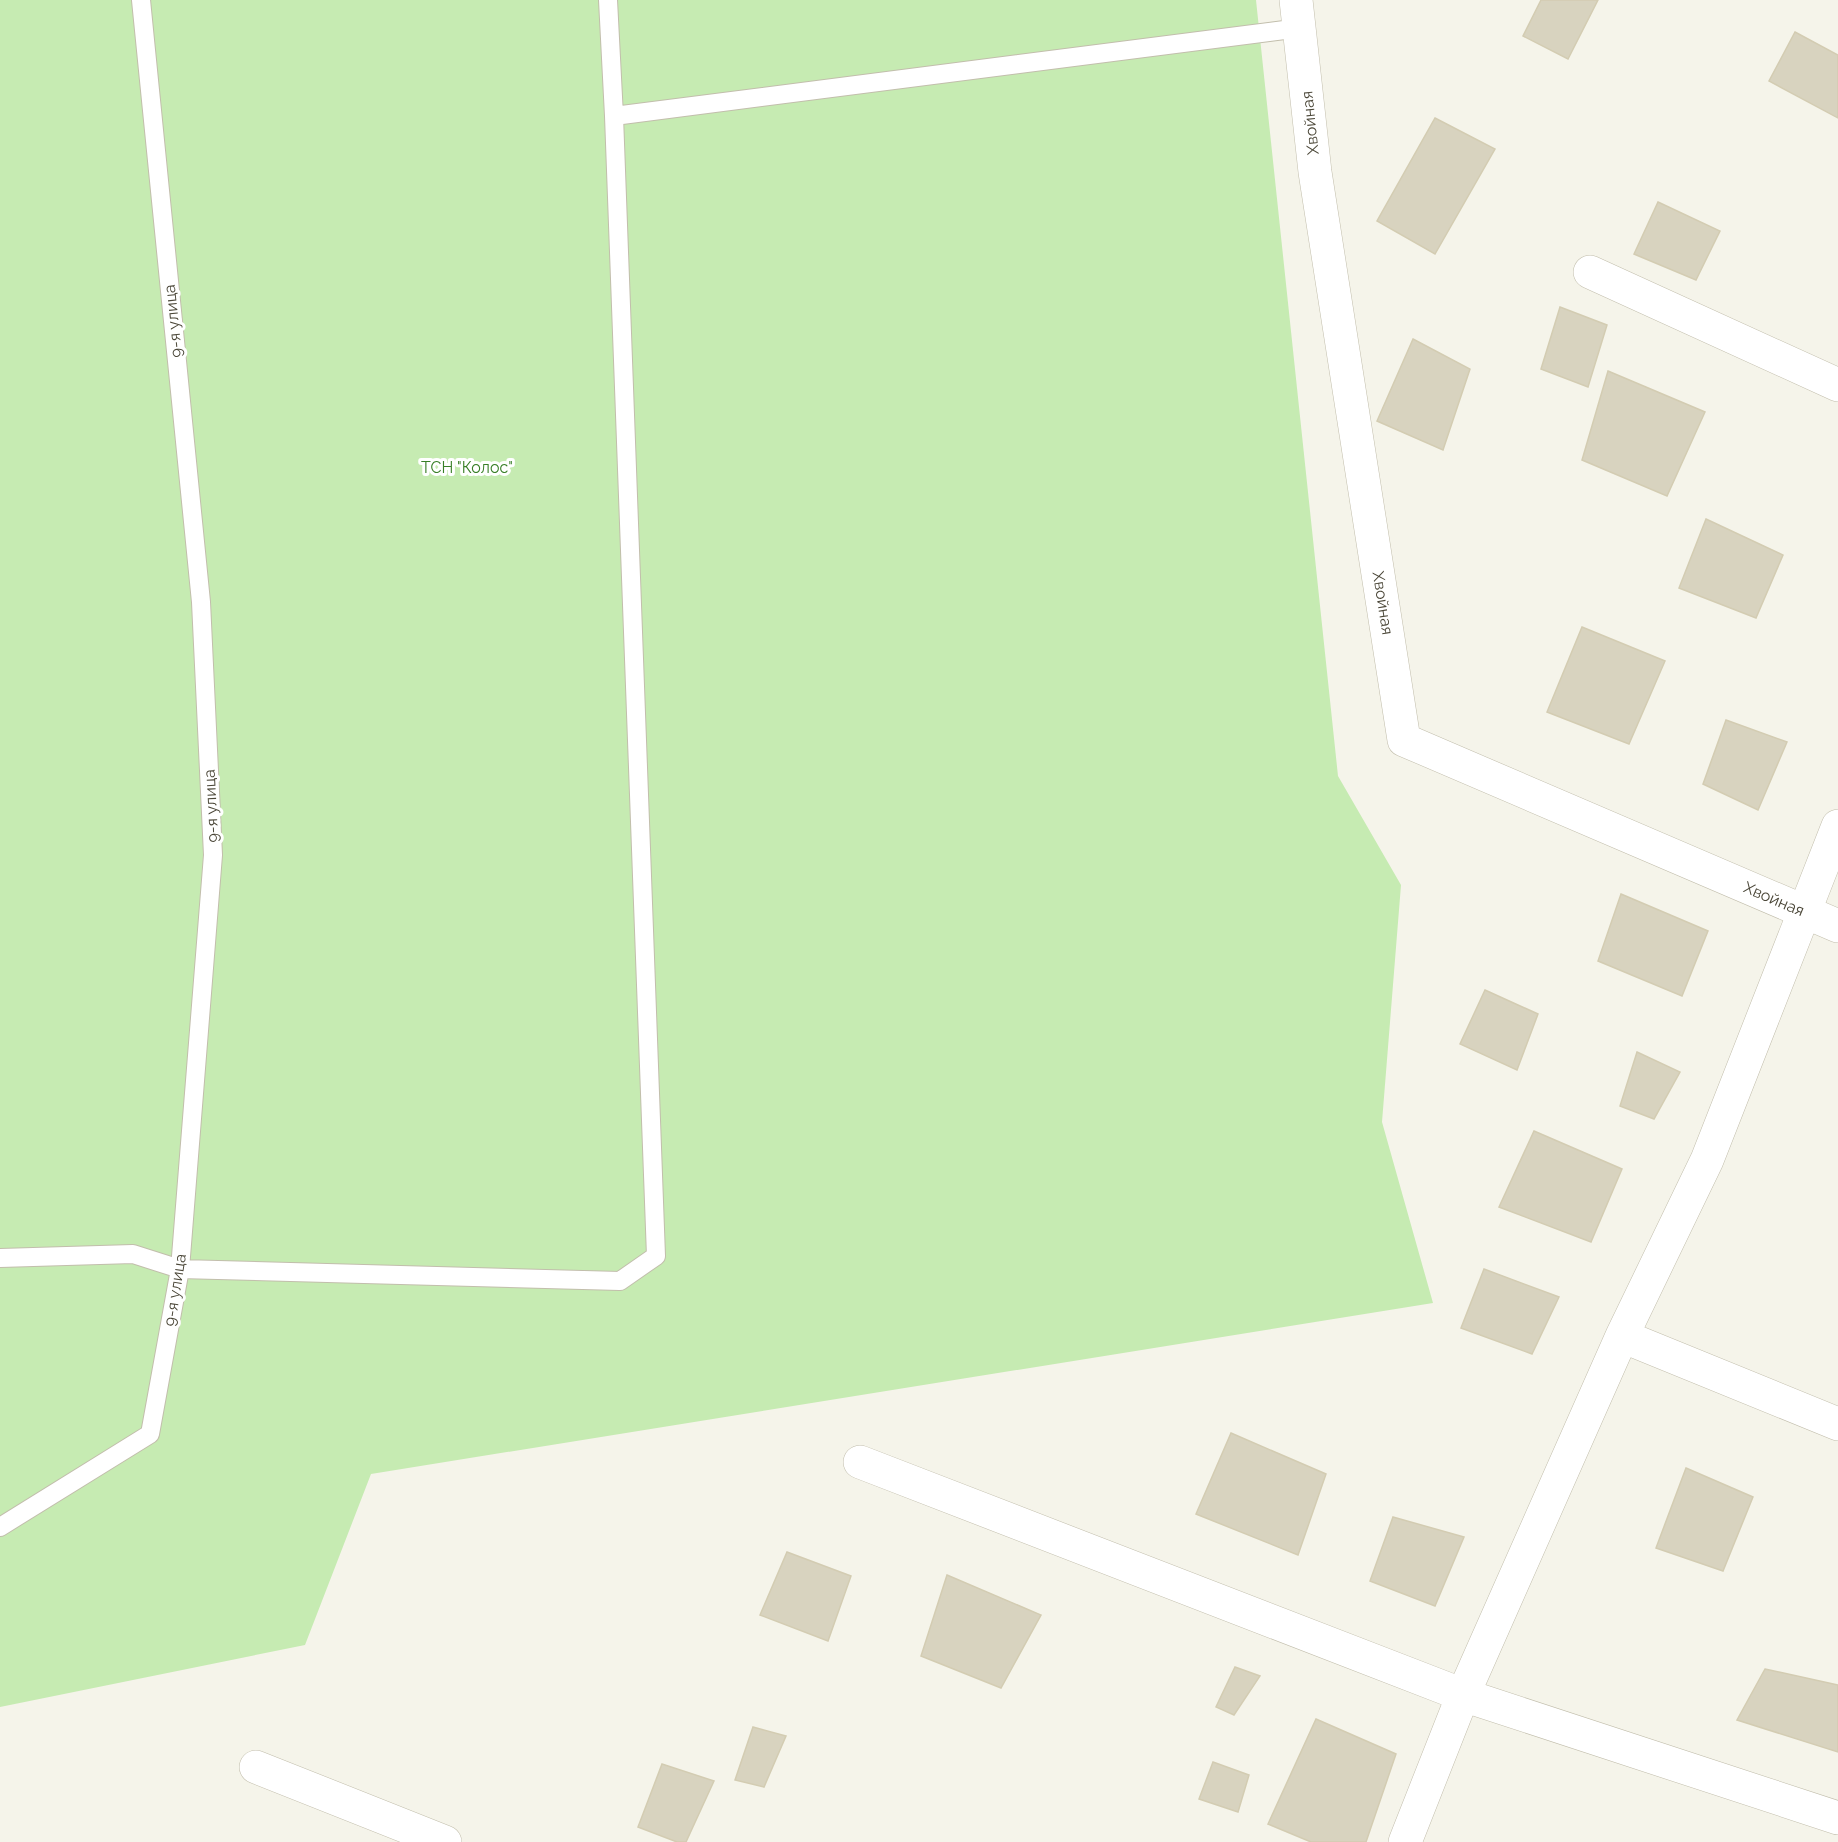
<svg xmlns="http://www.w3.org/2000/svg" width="1838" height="1842" viewBox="0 0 1838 1842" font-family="Raleway,sans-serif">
<rect width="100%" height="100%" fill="#f5f4ea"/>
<path fill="#c6ebb2" d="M0,0H1256L1338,776L1401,885L1382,1122L1433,1303L371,1474L305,1645L0,1707Z"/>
<path fill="#d8d3bf" stroke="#d3ccb2" stroke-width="1.5" d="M1541,0H1598L1568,59L1523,36Z
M1795,32L1838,55V118L1769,81Z
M1435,118L1495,149L1435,254L1377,221Z
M1658,202L1720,231L1696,280L1634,254Z
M1560,307L1607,325L1588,387L1541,369Z
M1413,339L1470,369L1443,450L1377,421Z
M1608,371L1705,412L1667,496L1582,460Z
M1706,519L1783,555L1756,618L1679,588Z
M1582,627L1665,661L1629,744L1547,712Z
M1726,720L1787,742L1758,810L1703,784Z
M1621,894L1708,931L1682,996L1598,961Z
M1485,990L1538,1014L1517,1070L1460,1044Z
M1637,1052L1680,1072L1654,1119L1620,1106Z
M1534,1131L1622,1169L1591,1242L1499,1207Z
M1484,1269L1559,1297L1532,1354L1461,1328Z
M1231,1433L1326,1474L1298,1555L1196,1514Z
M1686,1468L1753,1497L1723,1571L1656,1548Z
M1393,1517L1464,1537L1435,1606L1370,1581Z
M787,1552L851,1576L828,1641L760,1615Z
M947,1575L1041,1615L1001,1688L921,1656Z
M1235,1667L1260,1676L1234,1715L1216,1707Z
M1765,1669L1838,1685V1752L1737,1720Z
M1316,1719L1396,1754L1366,1842H1311L1268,1824Z
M753,1727L786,1736L764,1787L735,1780Z
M1213,1762L1249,1775L1238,1812L1199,1799Z
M662,1764L714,1781L686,1842H677L638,1827Z"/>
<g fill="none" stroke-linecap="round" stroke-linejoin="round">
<g stroke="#c2beac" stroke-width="20">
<path id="service" d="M614,116L1300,28
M0,1258L133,1254L180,1269L620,1281L656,1256L614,116L608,0
M0,1527L150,1434L180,1269L213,855L201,602L141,0"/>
</g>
<g stroke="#c2beac" stroke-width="34">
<path id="minor" d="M1296,0L1315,172L1404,740L1838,926
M1590,272L1838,385
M1622,1336L1838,1424
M860,1462L1463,1695L1838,1818
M256,1767L445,1842
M1405,1842L1463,1695L1622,1336L1707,1160L1838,826"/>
</g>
<use href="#service" stroke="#fff" stroke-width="18"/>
<use href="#minor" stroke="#fff" stroke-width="33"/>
</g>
<g text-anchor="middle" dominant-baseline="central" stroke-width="6" stroke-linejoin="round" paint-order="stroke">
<g font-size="16" fill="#4a4637" stroke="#fff">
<text transform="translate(1310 123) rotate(-96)">Хвойная</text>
<text transform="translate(173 321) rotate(-96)">9-я улица</text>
<text transform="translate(1383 603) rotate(81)">Хвойная</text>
<text transform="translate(211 806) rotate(-93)">9-я улица</text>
<text transform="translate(1774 899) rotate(23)">Хвойная</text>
<text transform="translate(175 1290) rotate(-81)">9-я улица</text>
</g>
<g font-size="16" fill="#387f27" stroke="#fff">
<text x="467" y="467">ТСН "Колос"</text>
</g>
</g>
</svg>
